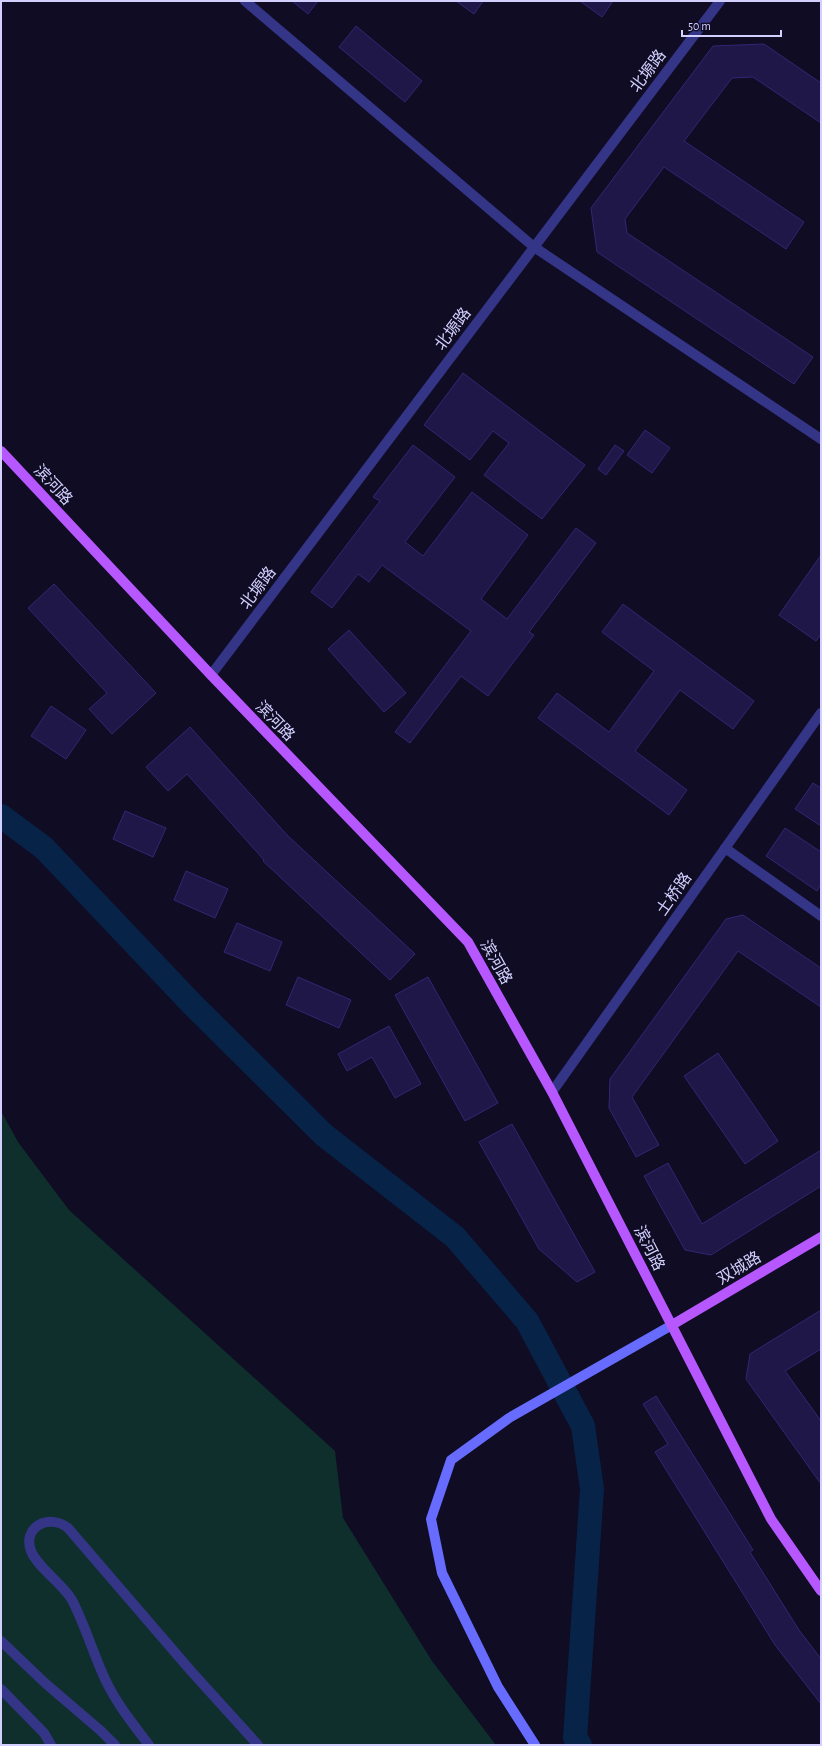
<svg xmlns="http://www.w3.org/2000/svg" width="822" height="1746" viewBox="0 0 822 1746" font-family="'Alegreya Sans','Noto Sans SC',sans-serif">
<rect width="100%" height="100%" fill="#0f0c24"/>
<path fill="#0f2f2c" d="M1,1111L18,1142L69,1210L335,1451L343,1518L432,1661L496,1745H1Z"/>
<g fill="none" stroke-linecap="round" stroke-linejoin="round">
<path stroke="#082348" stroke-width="24" d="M1,816L44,848L192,1004L324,1135L455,1237L527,1321L583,1426L592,1489L575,1738L580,1745"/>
</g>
<path fill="#1e1747" stroke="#322775" d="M292,1H318L308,14Z
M456,1H483L474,14Z
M580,1H613L602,17Z
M356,26L422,81L405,102L339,47Z
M764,44L821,83V123L753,77L732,78L684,141L804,222L786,249L664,167L625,219L627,233L813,357L794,384L597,252L591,208L713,46Z
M463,373L585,465L542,519L484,475L509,443L493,431L470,460L424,425Z
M645,430L670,448L652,473L627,455Z
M413,445L455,477L405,542L423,556L472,492L528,535L481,599L507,619L576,528L596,543L529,632L534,635L488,696L461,676L410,743L395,732L471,631L382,565L369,582L358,574L332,608L311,592L380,501L373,497Z
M615,445L624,451L606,475L598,469Z
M821,555V634L816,641L779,615Z
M54,584L156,693L112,734L89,709L107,693L28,608Z
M623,604L754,701L733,729L680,690L635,751L687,790L669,815L538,718L557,693L609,732L654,671L602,632Z
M349,630L406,693L384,712L328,649Z
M51,706L86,730L66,759L31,736Z
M190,727L287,835L415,954L390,980L263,861L264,860L187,774L168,791L146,767Z
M813,783L821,788V826L795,809Z
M125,811L166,828L153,857L113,839Z
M785,828L821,852V884L817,891L766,856Z
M186,871L228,889L215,918L174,900Z
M743,915L821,968V1007L738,951L632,1097L659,1145L636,1157L609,1108L610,1079L726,919Z
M237,923L282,942L270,971L224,952Z
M298,977L351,1000L339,1028L286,1005Z
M428,977L498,1103L465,1121L395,995Z
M389,1026L421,1084L395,1098L372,1057L347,1071L338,1054Z
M718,1053L778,1141L745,1164L684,1076Z
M512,1124L595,1272L577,1282L539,1249L479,1142Z
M821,1150V1186L711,1255L685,1250L644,1176L668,1163L702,1224Z
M821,1310V1349L785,1371L821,1421V1484L746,1379L750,1354Z
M656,1396L753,1550L750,1552L799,1630L821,1659V1704L775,1645L655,1452L668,1444L643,1404Z"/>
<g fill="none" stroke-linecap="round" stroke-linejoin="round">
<path stroke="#343587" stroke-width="10" d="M245,1L534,247L821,439
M211,675L720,1
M725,848L821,916
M552,1092L821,713
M1,1641L45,1683L101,1731L115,1745
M1,1689L44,1733L51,1745
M149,1745C133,1724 116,1703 105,1679C93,1653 85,1625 72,1600C63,1584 38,1568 31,1551C22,1527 49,1513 68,1528L191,1671L258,1745"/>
<path stroke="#676cff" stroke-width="10" d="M535,1745L498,1687L442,1573L431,1519L451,1460L509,1418L672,1325"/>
<path stroke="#b757ff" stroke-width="10" d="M1,451L211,675L468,942L552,1092L771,1519L821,1591
M672,1325L821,1237"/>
</g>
<g text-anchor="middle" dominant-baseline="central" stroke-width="3" stroke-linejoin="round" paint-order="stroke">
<g font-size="16" fill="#d3d0ff" stroke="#0f0c24">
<text transform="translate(648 71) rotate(-53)">北塬路</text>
<text transform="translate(453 329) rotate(-53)">北塬路</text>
<text transform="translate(53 485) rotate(47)">滨河路</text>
<text transform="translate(258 588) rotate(-53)">北塬路</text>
<text transform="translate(275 721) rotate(46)">滨河路</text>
<text transform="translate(674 894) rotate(-55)">土桥路</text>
<text transform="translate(496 962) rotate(61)">滨河路</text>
<text transform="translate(649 1248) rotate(63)">滨河路</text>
<text transform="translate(739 1268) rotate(-31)">双城路</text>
</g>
</g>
<rect width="822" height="1746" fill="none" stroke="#d3d0ff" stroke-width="4"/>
<path d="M682 30v6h99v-6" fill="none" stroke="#d3d0ff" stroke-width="2"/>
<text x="688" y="30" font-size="12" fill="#d3d0ff" stroke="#0f0c24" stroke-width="3" paint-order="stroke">50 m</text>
</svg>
